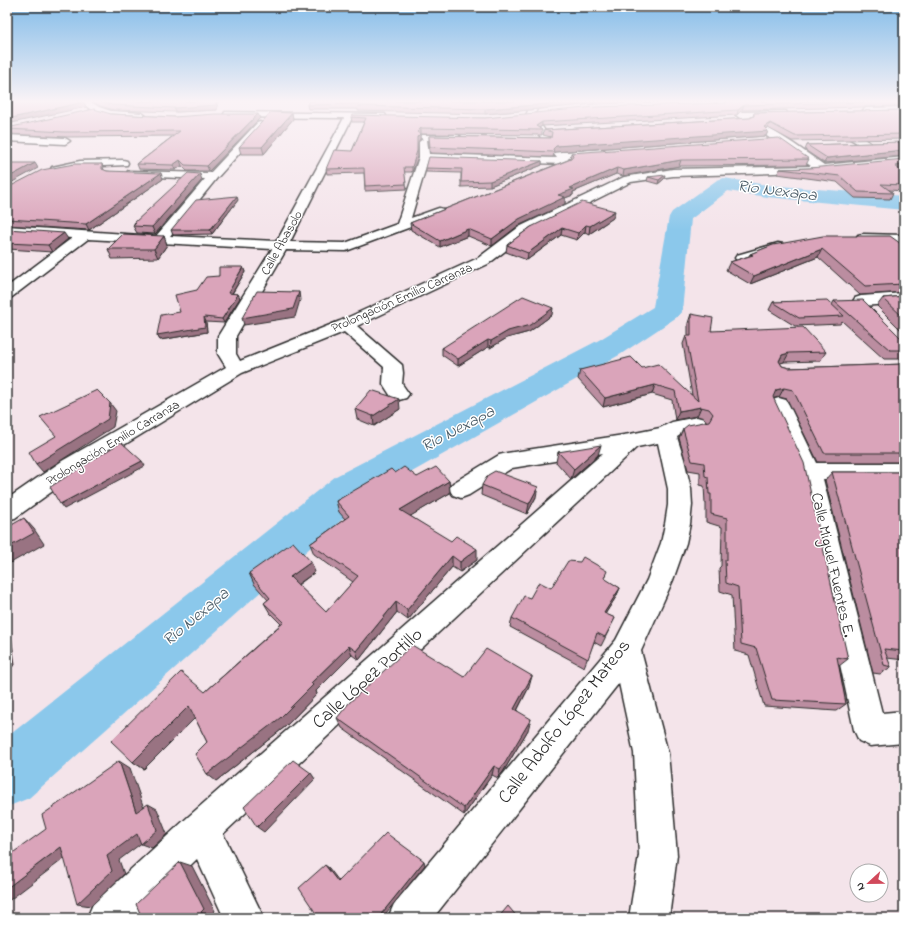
<svg xmlns="http://www.w3.org/2000/svg" width="911" height="925" viewBox="0 0 911 925" font-family="'Indie Flower',sans-serif">
<rect width="100%" height="100%" fill="#f4e4ea"/>
<filter id="ink" filterUnits="userSpaceOnUse"><feTurbulence type="fractalNoise" baseFrequency=".025" numOctaves="2"/><feDisplacementMap in="SourceGraphic" scale="8" xChannelSelector="R" yChannelSelector="G"/><feConvolveMatrix kernelMatrix="1 2 1 2 8 2 1 2 1" color-interpolation-filters="sRGB"/></filter>
<g filter="url(#ink)">
<g fill="none" stroke-linecap="round" stroke-linejoin="round">
<path fill="#8bc8eb" fill-rule="evenodd" d="M724,178L767,185L904,196V210L767,197L728,191L691,219L682,311L677,317L621,354L366,498L29,798L7,807V737L336,476L599,340L653,307L669,217L672,212L717,180Z"/>
<g stroke="#2b2b2b" stroke-width="3">
<path id="minor" d="M81,101H89L99,107L111,111L142,113L146,116L142,119C122,118 95,118 81,101Z
M533,101H541L534,115L550,138L563,152L600,149L604,150L605,152L604,154L568,157L571,161L566,164L428,160L411,218L439,208L443,209L445,212L443,215L346,251L286,250L236,336V354L240,361L340,321L478,258L519,227L624,177L673,169L811,166L715,101H724L742,112L786,111L787,113L783,116H750L794,144L824,165L904,157V163L807,172L673,176L631,182L529,233L488,264L357,326L402,365L403,373L402,384L409,394L406,398L399,400L392,398L383,384L384,367L344,332L242,373L78,473L15,518L7,520V499L62,461L226,367L218,354V336L272,249L88,239L12,297L7,299V287L72,238L7,234V226L156,236L205,179L132,176L128,175L127,173L128,171L210,173L257,123L260,122L264,125L263,127L217,178L170,236L277,241L344,118L228,117L224,114L225,112L385,114L386,116L382,119L352,118L290,242L345,243L397,224L419,157V142L423,139L419,137L421,135H458L463,138L458,141L427,140L429,154L557,158L544,142L526,115Z
M904,107V113L866,114L862,111L866,108Z
M832,123L869,142L871,144L866,147L863,146L829,128L828,126Z
M7,135L65,138L70,141L65,144L7,141Z
M123,160L127,161L128,163L127,165L80,167L56,172L51,169L52,167L80,161Z
M863,234L904,235V243L858,241L856,238L858,235Z
M778,243L783,244L785,247L783,250L742,262L737,261L735,258L737,255Z
M904,293V303L861,306L855,304L853,301L855,298L861,296Z
M779,398L786,400L789,405L817,463H904V479H823L882,713L904,711V743L870,746L859,741L854,730L799,471L769,405L772,400Z
M697,417L704,419L707,424L704,429L684,433L677,437L684,459L691,489L692,505L690,524L686,543L673,580L641,651L668,753L677,855L669,918H629L639,855L634,753L619,683L433,918H388L394,904L616,640L647,580L661,543L665,524L668,505V489L658,443L637,447L223,834L264,918H224L197,859L136,918H87L93,904L189,816L603,453L512,468L469,495L461,498L453,495L449,489L453,483L499,455L507,453L630,434L660,428L672,422Z"/>
</g>
<use href="#minor" fill="#fff" fill-rule="evenodd"/>
</g>
<path fill="#bb8da0" stroke="#2b2b2b" d="M92,101H217V110L176,112L114,110L100,106Z
M309,101H713L594,104L485,114L358,111V109H308L307,105Z
M725,101H904V106L742,110L737,115L542,126L539,128L542,130V135L421,134L420,135V139L418,142V157L412,172H404L407,189L365,191L364,173L327,174L326,169L352,151L364,122H352L351,117L485,118L726,103L727,102Z
M904,110V139L792,141L768,128L766,129L768,131L766,136L555,152L554,153L553,157L430,153L429,142V136L551,138V137L543,135L544,130L750,118L753,116L754,113Z
M292,113L293,119L264,154H241L239,147Z
M111,114L174,117L260,118L209,171H187L182,166L175,170L139,169L137,164L173,136L67,137L7,134V128Z
M904,142V156L824,163L805,150L807,145Z
M571,153L809,159L806,165L679,166L623,176L616,174L573,192V195L565,198V204L518,226L492,246L468,236L440,247L411,230L410,223L570,159Z
M542,161V165L490,186L461,187V173L426,172V168Z
M102,164L104,170L107,171L163,179L89,230L7,225V188Z
M810,168L900,170L904,173V191L889,190L893,193L890,199L855,198L837,182L777,174L780,169Z
M648,177L664,179L658,184L647,181Z
M202,180L155,234L137,233L133,226L134,225V223Z
M238,200L212,234L173,235L171,230Z
M613,218L589,234L585,232L577,240L561,235L527,260L506,252L507,245L531,227Z
M7,229L68,239L52,252L8,249L7,250Z
M164,236L167,245L158,258L112,259L108,249Z
M773,245L904,246V292L860,295L818,257L750,284L726,270L730,262L749,256L750,254Z
M243,267L245,272L232,294H238L240,298L224,323L206,322L207,332L160,340L157,335L180,312L197,290L219,276Z
M904,296V333L877,306L883,298Z
M834,301L904,341V359H884L842,321L840,324L795,326L769,310L773,302L832,305Z
M691,314L711,331L826,352L820,361L784,362L780,363L782,366L789,368L904,364V462H818L787,399L779,397L773,398L848,659L839,666L846,704L836,711L764,706L749,655L735,651L732,595L720,591L719,568L721,566L722,527L706,522V503H705L704,486L700,485V472L688,470L679,438L683,429L707,422L704,418L697,416L675,420L672,400L652,394L603,407L578,379L580,370L642,368L692,395L683,344L686,336H688V323Z
M552,315L529,332L507,338L490,348L488,347L458,366L442,355V348Z
M355,409H400L374,426L357,419Z
M558,452L598,455L571,479L556,462Z
M832,472H904V660L887,658L891,667L880,674L873,673L825,480Z
M395,473L417,477L449,481L450,493L410,516L477,560L460,572L452,567L408,620L397,612L359,660L352,655L316,691L317,694L286,726L216,781L207,742L195,718L144,769L133,762L205,692L281,624L270,613L264,603L268,600L254,584L249,573L315,572L298,585L326,612L353,582L314,554L310,544L345,519L339,512L336,501Z
M482,485L536,497L527,514L481,495Z
M604,579L620,588L616,597L605,614L615,618L601,646L594,642L584,667L510,627L512,618L530,598L551,588Z
M464,677L529,687L517,711L528,730L503,772L498,778L492,775L464,815L342,728L337,718Z"/>
<path fill="#997382" stroke="#2b2b2b" d="M217,101V110L176,112L174,108Z
M584,101H595L594,104L485,114V109Z
M84,102L86,107L7,124V119Z
M744,105L742,110L737,115L738,110Z
M292,113L293,119L264,154L262,147Z
M258,114L260,118L209,171L207,166Z
M542,122V126L536,130V126Z
M770,123L768,128L764,131H768L766,136L555,152L554,153L553,149L556,146L764,127Z
M421,128V134L420,135V139L418,142V157L412,172V167L417,132Z
M9,137L11,143V169L8,163Z
M904,150V156L824,163L827,158Z
M180,160L182,166L175,170L173,165Z
M681,160L679,166L623,176L624,170Z
M542,161V165L490,186V181Z
M35,163L38,168L7,185V178Z
M904,165V170L892,171L895,166Z
M617,168L616,174L573,192V195L565,198V204L518,226L492,246V239L519,219L558,195L570,188Z
M161,173L163,179L89,230L86,224Z
M200,174L202,180L155,234L152,227Z
M665,175L664,179L658,184L659,180Z
M237,196L238,200L212,234L210,230Z
M615,211L613,218L589,234L590,226Z
M586,225L585,232L577,240L578,233Z
M562,228L561,235L527,260L528,253Z
M468,229V236L440,247V241Z
M64,233L68,239L52,252L48,245Z
M164,236L167,245L158,258L154,249Z
M822,249L818,257L750,284L754,276Z
M243,267L245,272L229,298L228,293Z
M299,292L300,300L295,317L244,325L242,318Z
M238,294L240,298L224,323L222,319Z
M553,308L552,315L529,332L507,338L490,348L491,341L508,331Z
M204,317L206,322L207,332L160,340L157,335Z
M488,340V347L458,366V359Z
M789,353L784,362L778,364L782,355Z
M655,385L652,394L603,407L605,398Z
M784,388L779,397L771,399L776,390Z
M399,399L400,409L374,426L373,416Z
M110,403L116,411L113,427L43,472L36,464Z
M701,407L697,416L675,420L679,411Z
M601,445L598,455L571,479L574,469Z
M142,461L145,466L64,509L60,504Z
M449,481L450,493L402,521L400,510Z
M538,487L536,497L527,514L529,504Z
M7,517L10,521L19,537L8,527L7,524Z
M24,518L34,529L44,544L7,565V548Z
M477,549V560L460,572V562Z
M452,556V567L408,620L407,610Z
M311,562L315,572L294,587L290,577Z
M620,588L616,597L600,622L604,613Z
M396,602L397,612L359,660L356,651Z
M7,605L15,665L7,669Z
M349,646L352,655L316,691L317,694L286,726L216,781L207,774L311,683Z
M532,676L529,687L512,720L514,709Z
M189,706L198,715L144,769L133,762Z
M531,719L528,730L503,772L498,778L500,769Z
M119,761L130,768L147,817L136,812Z
M494,766L492,775L464,815V808Z
M311,773L315,779L264,832L257,827Z
M148,804L157,809L167,834L152,848L141,844L147,839L119,860L124,874L91,906L77,904L107,856Z
M7,839L10,840L16,865L7,863Z
M61,847L74,851L7,902V888Z
M424,861L425,865L382,918H378Z
M180,862L192,866L215,911L212,914L214,918H204Z
M325,865L329,868L342,885L338,882Z"/>
<path fill="#daa4ba" stroke="#2b2b2b" d="M7,101H82L84,102L7,119Z
M98,101H216V105L174,108L112,105Z
M309,101H584L485,109L358,106L359,104L307,105Z
M728,101H904L744,105L738,110L542,122L536,126L542,130L421,128L417,132L420,134L417,137V151L412,167H404L406,184L365,186L364,168L326,169L334,150L352,151L366,118L351,117L352,115L485,118L595,107L726,103Z
M94,109L111,114L174,117L215,114H258L207,166L185,165L180,160L173,165L137,164L180,131L65,132L7,129V128Z
M904,110V134L795,136L770,123L764,127L768,131L556,146L553,149L554,152L430,147L429,136L551,138L552,132L544,130L750,118L754,116V113Z
M271,112L292,113L262,147H239Z
M7,137H9L8,163H35L7,178Z
M779,138L809,159L681,160L624,170L617,168L570,188L574,189L558,195L565,197L519,219L492,239L468,229L440,241L410,223L571,159L573,155L571,153Z
M904,142V150L827,158L807,145Z
M429,157L542,161L490,181L461,182L462,169L426,168Z
M904,159V165L895,166L904,173V185L881,184L893,193L858,192L840,176L780,169L810,168Z
M74,164H102V169L107,171L161,173L86,224L7,219V188L42,170Z
M188,173L200,174L152,227L133,226L136,223H134Z
M665,175L659,180L648,177Z
M237,196L210,230H171L196,200Z
M582,202L615,211L590,226L586,225L578,233L562,228L528,253L507,245L531,227Z
M7,229L64,233L48,245L7,243Z
M123,234L164,236L154,249H108Z
M823,236H890L904,246V284L865,286L822,249L754,276L730,262L753,255L750,254L773,245Z
M219,267H243L228,293L238,294L222,319L204,317L205,327L157,335L161,315L180,312L175,295L197,290L206,277L219,276Z
M257,291L299,292L293,309L242,318Z
M523,296L553,308L530,325L508,331L491,341L488,340L458,359L442,348Z
M904,296V318L883,298Z
M827,300L844,316L799,318L773,302Z
M863,300L904,341V350H890L834,301Z
M691,314L713,318L711,331L803,327L826,352L789,353L782,355L779,361L782,366L789,368L904,364V453H824L793,390L784,388L776,390L773,397L804,463L848,659L837,657L846,704L772,700L756,648L741,644L738,587L726,583L725,560H727V518L711,514V494H709L708,477L705,476L704,463L692,461L683,429L688,425L709,421L713,414L709,409L701,407L679,411L675,391L655,385L605,398L580,370L631,357L642,368L658,364L698,401L686,336H691Z
M97,390L110,403L108,419L36,464L29,452L56,436L40,417Z
M371,390L399,399L373,416L355,409Z
M121,442L142,461L60,504L50,487Z
M601,445L574,469L558,452Z
M404,467L417,477L436,467L449,481L400,510L451,541L456,536L477,549L460,562L452,556L407,610L396,602L356,651L349,646L311,683L313,685L280,718L207,774L195,754L207,742L189,706L133,762L111,741L181,672L205,692L284,622L264,603L270,598L249,573L293,542L311,562L290,577L326,612L358,576L310,544L349,516L336,501L391,469L395,473Z
M495,471L538,487L529,504L482,485L488,475Z
M832,472H904V651L884,649L891,667L884,665Z
M24,518L34,533L7,548V524L8,527Z
M583,557L607,571L604,578L620,588L604,613L615,618L605,637L597,633L588,659L512,618L524,596L530,598L539,582L551,588L568,561L580,562Z
M412,645L464,677L486,649L532,676L514,709L531,719L505,763L500,769L494,766L464,808L337,718L349,703Z
M293,760L311,773L257,827L244,807Z
M119,761L136,812L148,804L157,830L141,844L137,834L107,856L112,871L77,904L61,847L7,888V857L46,829L42,815Z
M386,833L424,861L378,918H319L299,888L325,865L338,882Z
M180,862L204,909L201,912L204,918H142L136,904Z
M508,906L518,918H498Z"/>
</g>
<linearGradient id="sky" x2="0" y2="1"><stop stop-color="#83bce9"/><stop offset="0.44" stop-color="#faf3f6"/><stop offset="1" stop-color="#faf3f6" stop-opacity="0"/></linearGradient>
<rect width="911" height="230" fill="url(#sky)"/>
<g text-anchor="middle" dominant-baseline="central" stroke-width="3" stroke-linejoin="round" paint-order="stroke">
<g font-size="13" fill="#2b2b2b" stroke="#fff">
<text transform="translate(282 243) rotate(-61)">Calle Abasolo</text>
<text transform="translate(402 298) rotate(-24)">Prolongación Emilio Carranza</text>
<text transform="translate(113 443) rotate(-31)">Prolongación Emilio Carranza</text>
</g>
<g font-size="16" fill="#2b2b2b" stroke="#fff">
<text transform="translate(832 565) rotate(77)">Calle Miguel Fuentes E.</text>
</g>
<g font-size="17" font-style="italic" fill="#485a65" stroke="#fff">
<text transform="translate(777 191) rotate(7)">Rio Nexapa</text>
<text transform="translate(458 429) rotate(-28)">Rio Nexapa</text>
<text transform="translate(196 617) rotate(-40)">Rio Nexapa</text>
</g>
<g font-size="19" fill="#2b2b2b" stroke="#fff">
<text transform="translate(368 679) rotate(-42)">Calle López Portillo</text>
<text transform="translate(565 722) rotate(-52)">Calle Adolfo López Mateos</text>
</g>
</g>
<rect width="911" height="925" fill="none" stroke="#fff" stroke-width="24"/>
<rect x="12" y="12" width="887" height="901" fill="none" stroke="#2b2b2b" stroke-width="1.5" filter="url(#ink)"/>
<g transform="translate(869 883) rotate(248)"><circle r="19" fill="#ffffff" stroke="#aaaaaa"/>
<path d="M0-3L7 15L0 10L-7 15Z" fill="#d1495b"/>
<text y="-6" font-size="11" font-weight="bold" text-anchor="middle" fill="#2b2b2b">N</text>
</g>
</svg>
